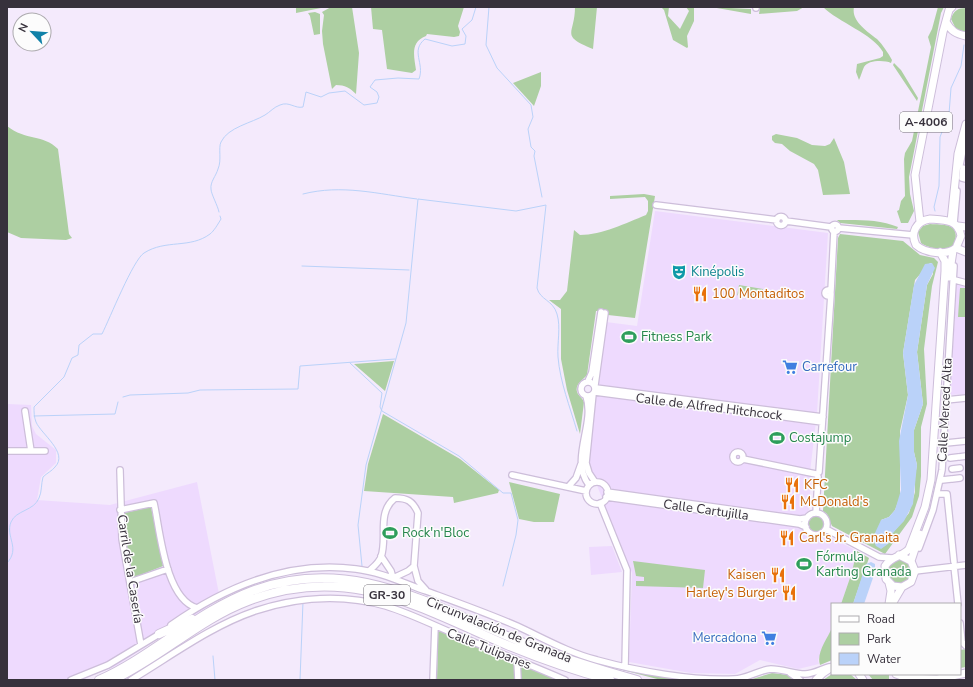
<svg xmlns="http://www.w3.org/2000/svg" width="973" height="687" viewBox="0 0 973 687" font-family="'Nunito Sans',sans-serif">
<rect width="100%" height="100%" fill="#f4eafc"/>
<path fill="#eedafe" d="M655,211L828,233L817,413L810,472L811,479L809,510L803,516L801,527L806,535L810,537L828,536L857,551L851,575L841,604H832V628L818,660L819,664L798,669L760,660L735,674L691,673L629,662L632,573L588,463L606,322L637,326Z
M957,282L966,284V394L950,395Z
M7,404L31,405L32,426L36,434L56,450V463L41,477L37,500L110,505L197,482L220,599L116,666L81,680H7Z
M612,546L622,572L591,575L589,547Z"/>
<path fill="#adcfa2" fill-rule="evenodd" d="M296,7H326L296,13Z
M331,7H352L359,53L356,94C350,88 345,85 336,85L332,89L323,44L322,31L324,15L322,12Z
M371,7H464L458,26L460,32L459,36L454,37L427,34L426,36C410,42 414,56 416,70L412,73L387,69L382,30L373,29Z
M575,7H597L593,49C559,35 575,35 575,7Z
M661,7H669L668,16L680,29L689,11L686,7H694V21L687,36L688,47L687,48L673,40L664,10Z
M711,7L751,9V14Z
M760,7H804L797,11L759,14Z
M823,7H854C851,21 867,31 877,39C883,45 888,53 892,60L891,63C884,60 868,60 864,67C862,71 861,76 859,80L856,72L857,64L880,58L883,56V52C873,34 838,22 823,7Z
M938,7H944L941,13L909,177L910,194L914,211L908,223H901L897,211L899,210L901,201L905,196L904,159L905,153L912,141L931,47L928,37L932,29Z
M966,8V32L956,29L951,19C953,11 958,8 966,8Z
M315,12L320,14V34L314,35L310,16L308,13Z
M894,63L901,70L918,98L917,101L893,65Z
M541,72V86L534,106L513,83Z
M7,126C26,141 43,134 58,149L69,234L72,238L66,240L21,238L7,232Z
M776,134L797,138L812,145L825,146L830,144L834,138L844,162L850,194L823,195L818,170L814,164L790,151L782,144L775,143L772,140V136Z
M644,194L655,196L635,318L608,315V311H596L587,375C583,380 573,385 578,394C580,397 583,399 584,402L580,434L567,390L561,359V309L549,300H560L567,291L574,230L580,235C602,235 626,223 646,215L648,211V201L645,197L610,199V196Z
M837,220C857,220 879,219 898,227L897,229L840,223Z
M930,224C946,225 961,223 954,245C946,251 929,249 921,243L918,232L923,226Z
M840,234L903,241L920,255L934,258L938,262L932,286L924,349L927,404L921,427V476L919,496L912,517L885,554L832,526L827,514L823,511L838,238ZM930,263H932L933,274L927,285L917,352L923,404L914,430V452L917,465L915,476V492L909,513L891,535L888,544L881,520L889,517L895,510L900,497V431L908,395L903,353L915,280Z
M739,285L763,289L762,295L764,297L739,293L737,296Z
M960,288H966V317H958Z
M394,361L385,391L354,364Z
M383,414L460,459L499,490L498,493L454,503L453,497L364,491L368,464Z
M509,482L560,494L554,522H534L519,519Z
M151,507L163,566L133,578L125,536L124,513Z
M808 524a8 8 0 1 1 16 0a8 8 0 1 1-16 0Z
M857,551L869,558L853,604H841L851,575Z
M888 572a12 12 0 1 1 24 0a12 12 0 1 1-24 0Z
M633,561L705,570L703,588L636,586V581H644V577L636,576Z
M832,628V660L820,665C816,653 827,639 832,628Z
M438,630L515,662V680H437Z
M966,649V667L960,668V650Z
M592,662L620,669L682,680H661Z
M519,664L558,680H520Z
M772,673L789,675L796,680H749Z
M832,674H850L857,680H823Z
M868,674H889V680H873Z"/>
<path fill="#bad2f9" d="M932,263L935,268L927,285L917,352L923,404L914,430V452L917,465L913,504L904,521L891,535L888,544L881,549L876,546L874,542L875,533L881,520L889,517L895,510L901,490L899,441L908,395L903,353L914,285L925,264Z
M871,562L875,564V572L864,604H853L866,564Z"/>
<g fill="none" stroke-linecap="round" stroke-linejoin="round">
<path stroke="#bad2f9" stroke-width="1" d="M489,7L486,45L497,68L531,105L533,117L528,129L531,147L535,151L534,156L542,197
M303,194C342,184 378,194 417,199
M935,211L934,207L939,186L940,137L949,114L951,88L961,66L964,45
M219,212C218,206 211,194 211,189C210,182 216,176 218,169C222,160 218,148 221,142C228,127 252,123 265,115C270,112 274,107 280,105C289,101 295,109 303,107L306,92L321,97L329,93L345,91L364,105L377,103L379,97L377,92L370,87L375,80L398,78L419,79C425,63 410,51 425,39L452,46L465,44L466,36L462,29L472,20L476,7
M302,266L409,270
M350,363L382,393L380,407L382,411L459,456L503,493H511L518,520L516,535L503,586
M123,397L130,395L188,393L200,390L298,389L300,366L395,359
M34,416L115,414L118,402
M7,563C21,548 5,537 11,522C16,510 34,511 39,498C42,492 41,484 43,477C47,473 52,471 55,467C69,453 41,434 36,422C34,417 34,412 34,407L64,377L72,358L78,355L79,345L93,334H102C110,318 133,260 144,253C166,239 190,249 210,234C214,231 218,224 221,219L220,216
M362,566L358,525L366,465L406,323L418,199L516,211L546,205L537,288C540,300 553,300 557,314C561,327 557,343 558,357C560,382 570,407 577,431
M213,656L215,680
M300,680L303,602"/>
<g stroke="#cdbeda" stroke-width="8">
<path id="minor" d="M756,8V7
M960,165L965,140
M966,169L963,168L962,178L966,179
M656,205L777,220
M776.5 221a4.5 4.5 0 1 1 9 0a4.5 4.5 0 1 1-9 0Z
M786,221L831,227
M954,223L957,191
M831.5 228a3.5 3.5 0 1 1 7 0a3.5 3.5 0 1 1-7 0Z
M839,228L913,235
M955,280L966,283
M825 293a3 3 0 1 1 6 0a3 3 0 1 1-6 0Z
M831,291L834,231
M588,381L592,372L601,312
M581 389a7 7 0 1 1 14 0a7 7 0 1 1-14 0Z
M595,385L605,313
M596,388L823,417
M595,392L822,422
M593,394L586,463L589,473L595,482
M586,396C596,424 569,459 589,485
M946,400L966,398
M25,411L31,451
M946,443L966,441
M7,451H45
M733 457a5 5 0 1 1 10 0a5 5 0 1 1-10 0Z
M959,457L966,456
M950,458L958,457
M743,459L816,474
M952,469L960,468
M120,470L122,539L141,645
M819,472L831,294
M512,475L586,491
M952,479L960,478
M942,480L951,479
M586 493a11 11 0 1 1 22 0a11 11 0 1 1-22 0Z
M568,487L576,478L581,464
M607,492L800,519L807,518
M940,494H947L954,562
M606,497L799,524L806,527
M600,503L627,570L625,667
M120,510L154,503C160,530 165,599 197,608
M816,513L818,477
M805 524a11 11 0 1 1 22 0a11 11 0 1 1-22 0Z
M826,529L879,557L892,558
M919,548L933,510L942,470L954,266
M381,556L391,571L393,578L408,571L414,566
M954,566L958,604
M369,571C373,567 378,564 381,557C388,538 376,513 395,498C407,498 413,501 418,513L414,566L418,581L426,590
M915,571L966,565
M130,582L168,569
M960,623L962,642L966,646
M171,625C225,587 288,560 356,569C381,572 403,583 426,591C456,602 487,613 517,626C543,638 569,653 597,660C637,671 693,681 734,679C747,679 758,670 771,669C783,669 794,674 805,674C814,674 821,669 829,667
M517,660L518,680
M790,673L800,680
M71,680L108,665L161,633
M131,680C171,656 211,626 255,611C297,597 343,594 386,606C412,614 437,627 462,637C496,652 531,665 565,680
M433,680L435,626"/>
</g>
<g stroke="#cdbeda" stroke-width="9">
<path id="major" d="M946,22C951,31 956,34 966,36
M930,219C944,220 958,219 961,236L956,248C946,256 925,253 916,245C910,233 916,221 930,219Z
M951,221L958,154L966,124
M920,222L915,175L943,32L949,10L952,7
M958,226L966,227
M956,248L966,252
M949,277L953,251
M899,555L911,561L915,571L911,582L902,587L893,586L886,579L885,566C891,556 902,557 909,549L925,507L931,480L945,271V261L940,252
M911,561L920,534
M889,604L891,591L889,583
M892,604L902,587
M859,674L863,680
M896,674L907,678L937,679
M816,680L823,673L832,667
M933,680L966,673"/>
</g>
<g stroke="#cdbeda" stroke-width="10">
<path id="highway" d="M159,634L192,619
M99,680C153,656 196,612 252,591C351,554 430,605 519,641C558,657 597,669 637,680
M113,680C160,658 200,619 248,601C348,563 418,607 507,645C541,659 575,671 610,680"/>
</g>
<use href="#minor" stroke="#fff" stroke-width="5.5"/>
<use href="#major" stroke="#fff" stroke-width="7"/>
<use href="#highway" stroke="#fff" stroke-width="8"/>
</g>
<defs>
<g id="theatre-bare" transform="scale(1.2)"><path d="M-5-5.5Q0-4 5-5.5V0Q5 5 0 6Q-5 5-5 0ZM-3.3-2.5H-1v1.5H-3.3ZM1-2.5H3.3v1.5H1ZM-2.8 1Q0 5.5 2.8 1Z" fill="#0f9aa8" stroke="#fcfcfc" stroke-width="2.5" paint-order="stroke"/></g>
<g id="restaurant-bare" transform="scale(1.2)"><path d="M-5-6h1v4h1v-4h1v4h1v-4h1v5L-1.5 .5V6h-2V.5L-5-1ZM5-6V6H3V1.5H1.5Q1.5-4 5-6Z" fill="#e8710a" stroke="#fcfcfc" stroke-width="2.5" paint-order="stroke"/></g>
<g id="stadium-bare" transform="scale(1.2)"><path d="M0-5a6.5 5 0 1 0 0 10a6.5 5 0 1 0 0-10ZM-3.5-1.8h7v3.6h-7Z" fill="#2e9e5b" stroke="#fcfcfc" stroke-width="2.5" paint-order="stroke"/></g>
<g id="supermarket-bare" transform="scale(1.2)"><path d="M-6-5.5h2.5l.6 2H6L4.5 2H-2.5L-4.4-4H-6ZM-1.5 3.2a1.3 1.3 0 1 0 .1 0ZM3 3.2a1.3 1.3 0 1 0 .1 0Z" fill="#3f7fe0" stroke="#fcfcfc" stroke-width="2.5" paint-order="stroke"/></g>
</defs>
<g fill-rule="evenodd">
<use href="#theatre-bare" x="679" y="272"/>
<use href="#restaurant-bare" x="700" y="294"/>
<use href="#stadium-bare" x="629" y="337"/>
<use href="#supermarket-bare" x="790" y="367"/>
<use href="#stadium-bare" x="777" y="438"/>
<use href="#restaurant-bare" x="792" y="485"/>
<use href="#restaurant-bare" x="788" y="502"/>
<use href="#stadium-bare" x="390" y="533"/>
<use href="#restaurant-bare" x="787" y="538"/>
<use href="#stadium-bare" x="804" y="564"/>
<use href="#restaurant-bare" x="778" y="575"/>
<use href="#restaurant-bare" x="789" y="593"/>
<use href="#supermarket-bare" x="769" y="638"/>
</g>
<g text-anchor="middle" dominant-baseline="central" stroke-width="3" stroke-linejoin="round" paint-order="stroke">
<g fill="#fcfcfc" stroke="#726e76" stroke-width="1">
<rect x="900" y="112" width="52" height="20" rx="3"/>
<rect x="364" y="585" width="46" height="20" rx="3"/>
</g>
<g font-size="12" font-weight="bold" fill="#37313c">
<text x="926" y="122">A-4006</text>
<text x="387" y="595">GR-30</text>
</g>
<g font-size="13" fill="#0d838f" stroke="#fcfcfc" text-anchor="start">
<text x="691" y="272">Kinépolis</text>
</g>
<g font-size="13" fill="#c56008" stroke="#fcfcfc" text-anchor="start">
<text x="712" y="294">100 Montaditos</text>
<text x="804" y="485">KFC</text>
<text x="800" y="502">McDonald's</text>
<text x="799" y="538">Carl's Jr. Granaita</text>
<text x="766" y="575" text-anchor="end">Kaisen</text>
<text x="777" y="593" text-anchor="end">Harley's Burger</text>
</g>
<g font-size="13" fill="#27864d" stroke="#fcfcfc" text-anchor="start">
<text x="641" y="337">Fitness Park</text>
<text x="789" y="438">Costajump</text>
<text x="402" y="533">Rock'n'Bloc</text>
<text x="816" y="557">Fórmula<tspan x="816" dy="15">Karting Granada</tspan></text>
</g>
<g font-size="13" fill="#366cbe" stroke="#fcfcfc" text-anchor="start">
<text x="802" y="367">Carrefour</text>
<text x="757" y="638" text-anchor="end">Mercadona</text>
</g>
<g font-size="13" fill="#37313c" stroke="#fcfcfc">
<text transform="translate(709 407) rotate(7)">Calle de Alfred Hitchcock</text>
<text transform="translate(945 410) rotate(-87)">Calle Merced Alta</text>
<text transform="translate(706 510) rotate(8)">Calle Cartujilla</text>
<text transform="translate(130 569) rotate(81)">Carril de la Casería</text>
<text transform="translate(499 630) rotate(22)">Circunvalación de Granada</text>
<text transform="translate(489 649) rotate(22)">Calle Tulipanes</text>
</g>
</g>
<rect width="973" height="687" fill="none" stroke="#37313c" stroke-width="16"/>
<rect x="831" y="603" width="130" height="72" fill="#fcfcfc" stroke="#adabaf"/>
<rect x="839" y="616" width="20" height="6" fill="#ffffff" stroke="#adabaf"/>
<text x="867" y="623" font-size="12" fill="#37313c">Road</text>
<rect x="839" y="633" width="20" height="12" fill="#adcfa2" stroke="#adabaf"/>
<text x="867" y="643" font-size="12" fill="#37313c">Park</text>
<rect x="839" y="653" width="20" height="12" fill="#bad2f9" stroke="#adabaf"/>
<text x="867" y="663" font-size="12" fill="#37313c">Water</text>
<g transform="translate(32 32) rotate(296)"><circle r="19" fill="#fcfcfc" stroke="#adabaf"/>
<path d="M0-3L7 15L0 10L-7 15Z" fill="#1081a8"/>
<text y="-6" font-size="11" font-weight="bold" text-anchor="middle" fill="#37313c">N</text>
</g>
</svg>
